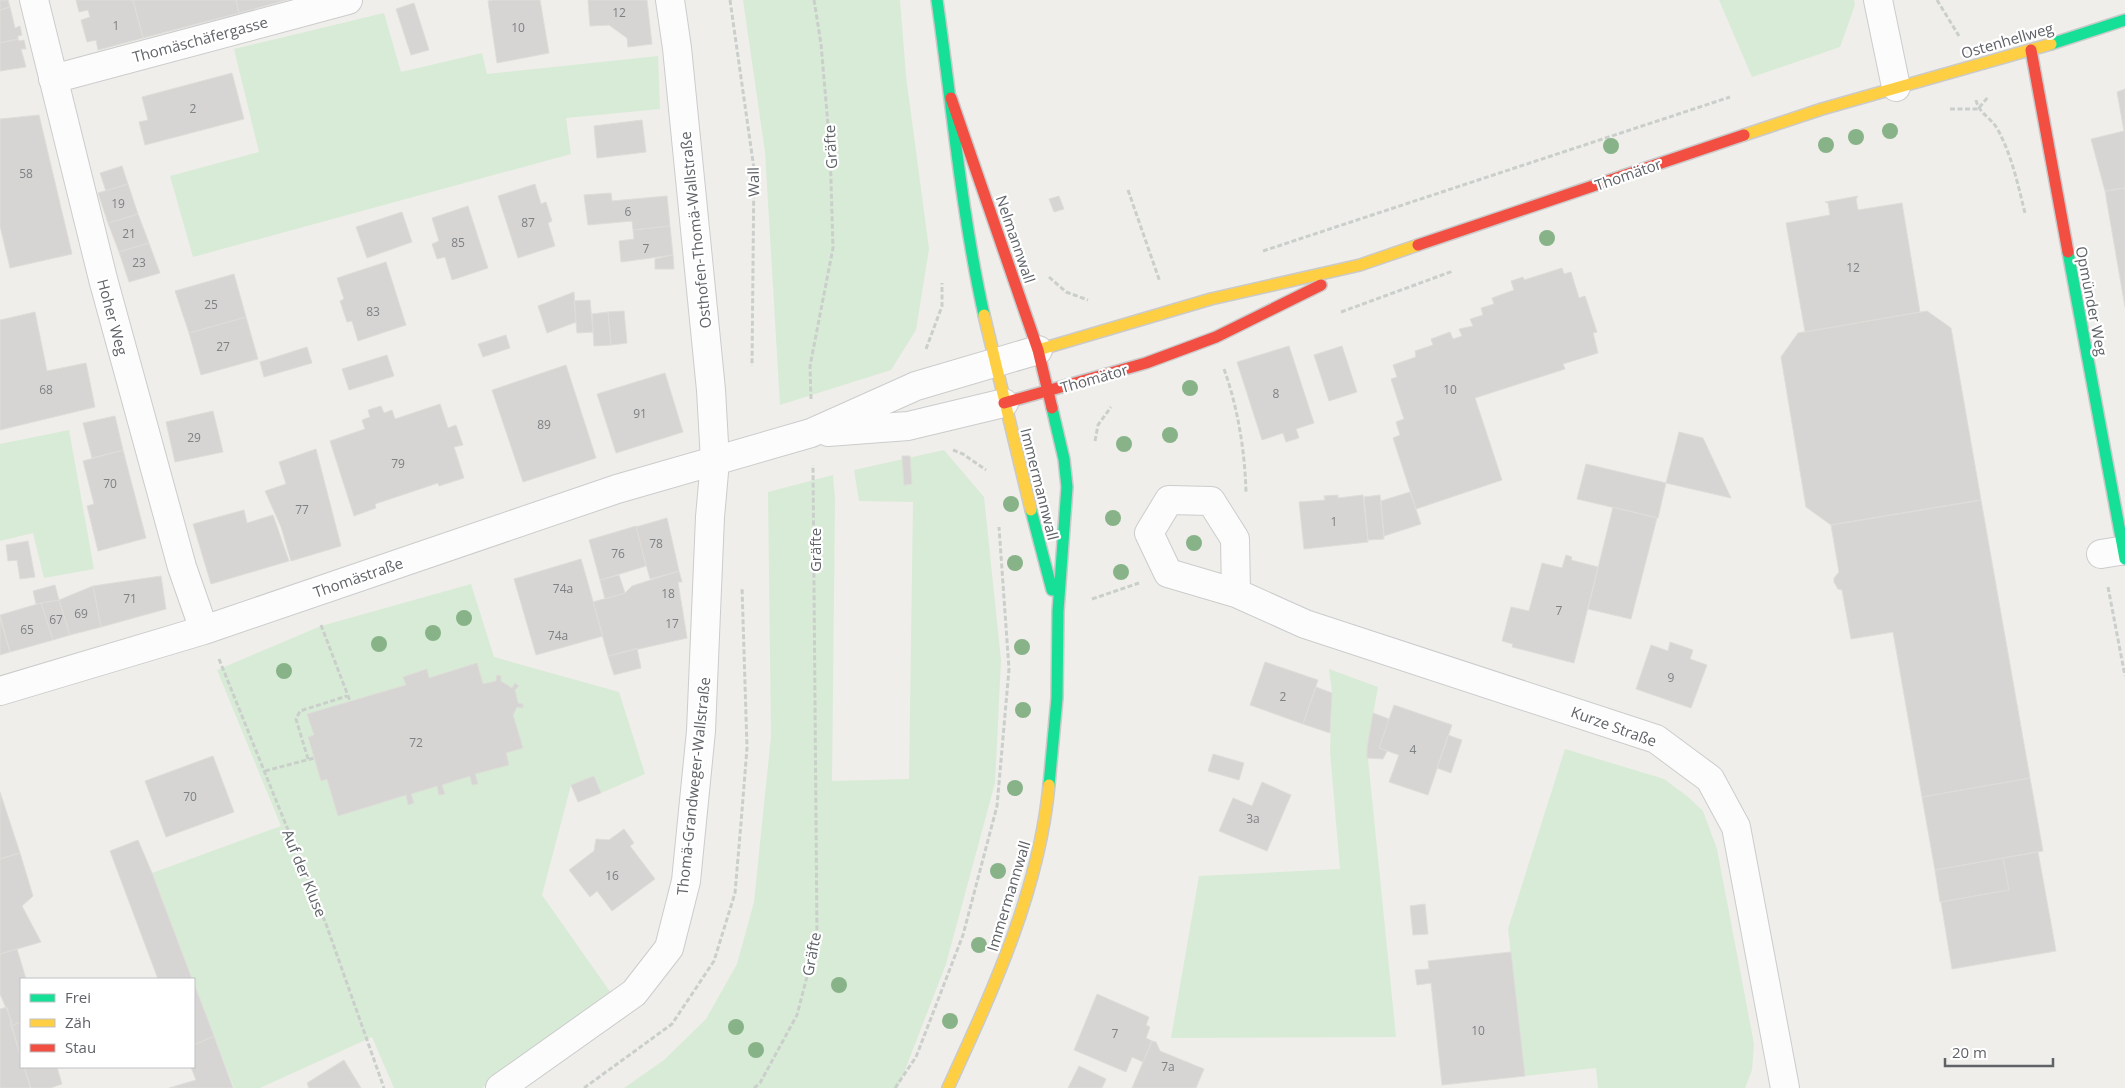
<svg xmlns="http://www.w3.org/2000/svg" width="2125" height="1088" viewBox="0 0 2125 1088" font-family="'Open Sans',sans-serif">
<rect width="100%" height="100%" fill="#efeeea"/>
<path fill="#d8ebd6" d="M743,0H900L906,76L929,249L916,330L891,370L780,405L765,152Z
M1719,0H1854L1855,5L1840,47L1752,77Z
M384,13L401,72L482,53L487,74L658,56L660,109L566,118L571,154L193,257L170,176L259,152L234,49Z
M69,430L94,569L44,578L33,533L0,541V444Z
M944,450L984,497L1001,660L995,783L946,964L898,1088H624L664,1060L706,1019L737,964L754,902L771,736L768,492L833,475L835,500L832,781L909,779L913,502L859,501L854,470Z
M471,584L494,657L619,692L645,774L601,793L594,776L571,785L542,895L611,993L482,1088H394L372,1037L260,1088H234L152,873L281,826L217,670L321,626Z
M1329,669L1378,687L1367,749L1396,1037L1171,1038L1199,876L1340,869L1330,752L1332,693Z
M1565,749L1664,779L1687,796L1703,811L1717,849L1754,1044L1752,1070L1745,1088H1598L1596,1068L1525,1076L1508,929Z"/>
<path fill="#d6d5d3" stroke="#deddd9" d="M0,0H8L10,7L0,10Z
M76,0H133L143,38L98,50L96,40L87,42L81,20L90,17L88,10L79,12Z
M133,0H236L239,13L143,38Z
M236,0H287L239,13Z
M494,0H540L549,53L497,63L488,1Z
M588,0H647L652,44L628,47L627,38L609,25L590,26Z
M414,3L429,50L411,55L396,9Z
M10,7L15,28L20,26L22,35L18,36V39L0,43V10Z
M18,39L19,41L24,40L26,49H21L26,67L0,71V43Z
M232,73L244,119L145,145L139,122L148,120L142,97Z
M2125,89V188L2105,191L2091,139L2124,131L2117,92Z
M39,115L72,254L10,268L0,226V119Z
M642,120L646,152L597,158L594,126Z
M122,166L128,184L106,191L100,173Z
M128,184L138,214L108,223L98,193Z
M535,184L541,204L546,202L552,221L548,223L555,246L518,258L498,196Z
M2125,188V307L2105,191Z
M611,193L612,201L667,196L670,226L633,230L632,221L588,225L584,195Z
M1059,196L1064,209L1054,212L1049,199Z
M1858,196L1856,199L1858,210L1902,203L1920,312L1805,332L1786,223L1830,215L1828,203L1825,202Z
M468,206L488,268L452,280L445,257L437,259L432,244L439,241L432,218Z
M402,212L412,242L367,258L356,227Z
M138,214L149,243L119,252L108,223Z
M670,226L673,255L621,262L619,241L634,239L633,230Z
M149,243L160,273L129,282L119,252Z
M673,255L674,269H655V259Z
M386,262L406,325L358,341L352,321L347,322L340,301L344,299L337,278Z
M1562,268L1564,274L1571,272L1579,298L1585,296L1597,332L1593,333L1598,353L1563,364L1565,369L1475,398L1502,480L1416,509L1393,438L1400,435L1396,422L1404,419L1391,379L1397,377L1393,365L1416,357L1415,351L1433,345L1431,339L1450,332L1453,339L1462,336L1459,329L1473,326L1470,319L1483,315L1481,308L1494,304L1492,298L1514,290L1511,281L1523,277L1524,280Z
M234,274L246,317L189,333L175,291Z
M574,292L576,322L547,333L538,306Z
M590,300L593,332L577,333L574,301Z
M624,311L627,343L611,345L608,312Z
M1927,311L1951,328L1981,500L1831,525L1806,507L1781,357L1798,333Z
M35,312L47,371L86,363L95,407L0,430V320Z
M608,312L611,345L594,346L592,314Z
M246,317L258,359L201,375L189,333Z
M506,335L510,348L483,357L478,344Z
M1289,346L1314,423L1296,429L1299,438L1286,442L1283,433L1262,440L1237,362Z
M1342,346L1357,392L1329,401L1314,355Z
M307,347L312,363L264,377L260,362Z
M387,355L394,376L349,390L342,369Z
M566,365L596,458L523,482L492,390Z
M665,373L683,432L616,453L597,394Z
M440,404L448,428L456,425L463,445L454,447L464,478L439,486L438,483L375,504L376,508L354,516L330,441L365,429L362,420L370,417L368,410L381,406L384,413L392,410L395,419Z
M213,411L223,452L175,462L166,422Z
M115,416L123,450L92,458L83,423Z
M1679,432L1703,438L1731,498L1666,483Z
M316,449L341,546L291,561L281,527L265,491L286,484L279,462Z
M123,450L146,538L98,551L87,506L94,504L83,461Z
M902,456H910L912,484L904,485Z
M1586,464L1666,483L1658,518L1577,499Z
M1410,492L1421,524L1384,536L1381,501Z
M1338,495V498L1363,495L1368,542L1304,549L1299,502L1325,500L1324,496Z
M1380,495L1384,539L1368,540L1364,497Z
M1981,500L2030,778L1922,797L1893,632L1851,639L1842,590L1838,589L1834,582V578L1839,572L1831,525Z
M1613,507L1657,518L1631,619L1588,609Z
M244,510L247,523L273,515L289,561L211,584L193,524Z
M667,518L679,571L650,579L636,527Z
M636,526L646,566L600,580L589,540Z
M28,541L35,577L20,579L17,560L8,561L6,545Z
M1566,555L1572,557L1571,560L1598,567L1574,663L1512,647L1513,644L1502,641L1511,607L1529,611L1542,563L1562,568Z
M581,559L603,636L536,655L514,579Z
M679,571L682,582H678L687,638L608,656L593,602L625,593L632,586Z
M619,575L625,593L605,599L600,580Z
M161,576L166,609L101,627L93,586Z
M55,585L59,600L36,604L33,591Z
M93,586L101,627L70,635L59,600Z
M59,600L70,635L53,640L41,603Z
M41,603L53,640L10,652L0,615Z
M0,618L10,652L0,655Z
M1670,642L1693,650L1690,659L1707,665L1691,708L1636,689L1651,645L1668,651Z
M637,648L641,668L614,675L608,656Z
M1265,662L1318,680L1303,724L1250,705Z
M477,663L483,684L496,681L497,675L501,676V681L512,688L515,683L519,686L515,690L518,703L523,704V708L517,707L513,715L523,748L506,753L509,765L475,774L478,784L472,785L470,776L442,785L445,794L439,795L437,786L411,794L414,803L408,805L406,795L338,816L327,779L321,781L308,737L314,735L307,714L406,685L403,677L427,669L429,678Z
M1316,687L1332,693L1330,733L1303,724Z
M1394,705L1452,725L1428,795L1389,782L1399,755L1379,748Z
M1373,713L1389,719L1379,748L1387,751L1383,759L1367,758V749Z
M1448,735L1462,740L1451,773L1437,768Z
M1213,754L1244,763L1239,780L1208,771Z
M213,756L234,812L166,837L145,781Z
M594,776L601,793L578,802L571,785Z
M2030,778L2043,851L1935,870L1922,797Z
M1262,782L1291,795L1267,851L1219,831L1233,798L1252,806Z
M0,792L20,853L0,859Z
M624,829L634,843L630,846L655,879L612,911L597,891L590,897L569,870L594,851L596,839L609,840Z
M138,840L152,873L192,979H158L110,851Z
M2038,852L2056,951L1952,969L1941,902L2009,890L2003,858Z
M20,853L33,896L22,906L41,942L0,954V859Z
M2003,858L2009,890L1940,902L1935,870Z
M1425,904L1428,934L1413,935L1410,906Z
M17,949L26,979H21V1022L11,1026L10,1023L12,1022L0,994V954Z
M1511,952L1525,1076L1442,1085L1431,983L1417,985L1415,970L1429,969L1428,961Z
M194,983L214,1036L194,1045Z
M1097,994L1149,1017L1146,1025L1150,1027L1146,1038L1152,1041L1143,1062L1132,1057L1126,1072L1074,1050Z
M7,1007L21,1058V1067H24L30,1087L29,1088H0V1009Z
M21,1022V1058L11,1026Z
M214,1036L233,1088H169L196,1080L191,1067H194V1045Z
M1152,1041L1156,1042L1160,1051L1204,1069L1196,1088H1132Z
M344,1060L361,1088H309L307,1083Z
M1079,1066L1106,1079L1102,1088H1068Z
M24,1067H57L62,1084L50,1088H31Z"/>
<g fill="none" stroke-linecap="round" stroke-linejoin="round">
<g stroke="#cbcccc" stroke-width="30">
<path id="street" d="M34,0L103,279L182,567L204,630
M1878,0L1896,87
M53,79L348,0
M828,432L908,426L1004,403
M2101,554L2125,550
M1236,593L1168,573L1149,533L1169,500L1211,501L1235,539L1236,593L1305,624L1656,739L1710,779L1736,827L1785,1088
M0,691L204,630L617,489L811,433L916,386L1038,350
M500,1088L634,993L669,948L686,881L701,731L710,517L715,461L711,390L677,48L670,0"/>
</g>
<g stroke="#cacacb" stroke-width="14">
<path id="fast" d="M937,0C952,105 961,211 984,315
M2051,44L2125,20
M2068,252L2125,559
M1031,510L1052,590
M1049,785L1057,698L1058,611L1067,487L1064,459L1052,408"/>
</g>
<g stroke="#cacacb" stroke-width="14">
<path id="slow" d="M1744,135L1822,109L2051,44
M984,315L1031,510
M1038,350L1211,299L1360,265L1418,245
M948,1088C992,992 1039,892 1049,785"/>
</g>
<g stroke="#cacacb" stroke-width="14">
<path id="jam" d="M2031,50L2068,252
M951,98L1038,350L1052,408
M1418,245L1744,135
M1004,403L1146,363L1216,337L1321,285"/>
</g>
<path stroke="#cacfcc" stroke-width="3" stroke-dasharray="5 2.5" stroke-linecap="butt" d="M730,0L754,169L752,366
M1937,0L1959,36
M1976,100C1979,114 1992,118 1998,130C2012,156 2018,185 2025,213
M1950,109H1978L1988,97
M1128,190L1160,282
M1263,251L1730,97
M1049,277L1066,292L1088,300
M1341,312L1453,271
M926,349L942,306V283
M1224,369C1238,408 1245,452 1246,493
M811,399L810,366L833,248L830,148L821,44L814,0
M1095,441L1098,425L1111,407
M953,450L963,454L986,470
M2108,587L2125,676
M1092,599L1139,583
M321,625L350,701
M219,659L326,924L384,1088
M308,759L296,719L300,711L347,696
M265,771L314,758
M584,1088L672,1024L714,961L735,893L741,823L747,748L742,587
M754,1088L760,1083L797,1015L817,938L813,465
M895,1088L916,1057L963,935L997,806L1009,669L999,527"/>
<use href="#street" stroke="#fdfcfc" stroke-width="28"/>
<use href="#fast" stroke="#16e098" stroke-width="11"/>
<use href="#slow" stroke="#ffcf43" stroke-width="11"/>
<use href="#jam" stroke="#f24e42" stroke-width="11"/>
</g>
<g fill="#88b388">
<circle cx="1890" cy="131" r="8"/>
<circle cx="1856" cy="137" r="8"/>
<circle cx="1826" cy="145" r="8"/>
<circle cx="1611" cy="146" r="8"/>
<circle cx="1547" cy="238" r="8"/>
<circle cx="1190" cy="388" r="8"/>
<circle cx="1170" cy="435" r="8"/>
<circle cx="1124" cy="444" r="8"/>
<circle cx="1011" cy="504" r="8"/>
<circle cx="1113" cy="518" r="8"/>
<circle cx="1194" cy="543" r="8"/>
<circle cx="1015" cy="563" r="8"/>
<circle cx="1121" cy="572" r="8"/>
<circle cx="464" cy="618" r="8"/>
<circle cx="433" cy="633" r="8"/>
<circle cx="379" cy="644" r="8"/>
<circle cx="1022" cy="647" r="8"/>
<circle cx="284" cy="671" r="8"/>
<circle cx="1023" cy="710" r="8"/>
<circle cx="1015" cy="788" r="8"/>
<circle cx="998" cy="871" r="8"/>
<circle cx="979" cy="945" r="8"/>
<circle cx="839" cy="985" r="8"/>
<circle cx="950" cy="1021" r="8"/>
<circle cx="736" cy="1027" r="8"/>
<circle cx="756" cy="1050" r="8"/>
</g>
<g text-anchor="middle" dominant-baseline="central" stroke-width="4.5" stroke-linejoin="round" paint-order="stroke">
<g font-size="12" fill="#7e8184">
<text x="619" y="12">12</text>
<text x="116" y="25">1</text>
<text x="518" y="27">10</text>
<text x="193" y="108">2</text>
<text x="26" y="173">58</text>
<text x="118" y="203">19</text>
<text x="628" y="211">6</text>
<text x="528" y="222">87</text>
<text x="129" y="233">21</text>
<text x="458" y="242">85</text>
<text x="646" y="248">7</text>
<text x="139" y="262">23</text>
<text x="1853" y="267">12</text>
<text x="211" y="304">25</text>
<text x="373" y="311">83</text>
<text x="223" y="346">27</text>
<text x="46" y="389">68</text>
<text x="1450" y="389">10</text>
<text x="1276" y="393">8</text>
<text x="640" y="413">91</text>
<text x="544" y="424">89</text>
<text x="194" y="437">29</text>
<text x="398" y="463">79</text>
<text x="110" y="483">70</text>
<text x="302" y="509">77</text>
<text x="1334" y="521">1</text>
<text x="656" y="543">78</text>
<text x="618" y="553">76</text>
<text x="563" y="588">74a</text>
<text x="668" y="593">18</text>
<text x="130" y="598">71</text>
<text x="1559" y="610">7</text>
<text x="81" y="613">69</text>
<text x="56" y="619">67</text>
<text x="672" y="623">17</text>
<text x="27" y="629">65</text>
<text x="558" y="635">74a</text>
<text x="1671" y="677">9</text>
<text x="1283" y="696">2</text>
<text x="416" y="742">72</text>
<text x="1413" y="749">4</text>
<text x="190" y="796">70</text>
<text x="1253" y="818">3a</text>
<text x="612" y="875">16</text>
<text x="1478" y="1030">10</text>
<text x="1115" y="1033">7</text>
<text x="1168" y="1066">7a</text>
</g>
<g font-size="15" fill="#5f6368" stroke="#fff">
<text transform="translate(200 39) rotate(-15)">Thomäschäfergasse</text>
<text transform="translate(2007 40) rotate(-16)">Ostenhellweg</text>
<text transform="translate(830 147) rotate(-93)">Gräfte</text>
<text transform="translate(1628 174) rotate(-19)">Thomätor</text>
<text transform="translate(753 182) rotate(-91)">Wall</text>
<text transform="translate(695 230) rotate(-96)">Osthofen-Thomä-Wallstraße</text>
<text transform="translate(1016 239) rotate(71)">Nelmannwall</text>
<text transform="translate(2092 301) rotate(79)">Opmünder Weg</text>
<text transform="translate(113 317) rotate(75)">Hoher Weg</text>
<text transform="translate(1094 378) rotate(-16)">Thomätor</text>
<text transform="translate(1040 484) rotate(76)">Immermannwall</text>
<text transform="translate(815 550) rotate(-90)">Gräfte</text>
<text transform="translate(358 577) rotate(-19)">Thomästraße</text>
<text transform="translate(1614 726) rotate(20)">Kurze Straße</text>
<text transform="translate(693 786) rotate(-84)">Thomä-Grandweger-Wallstraße</text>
<text transform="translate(305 873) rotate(68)">Auf der Kluse</text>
<text transform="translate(1008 896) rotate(-73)">Immermannwall</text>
<text transform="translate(811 954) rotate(-79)">Gräfte</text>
</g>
</g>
<rect x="20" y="978" width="175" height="90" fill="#ffffff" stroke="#bfc1c3"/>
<rect x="30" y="994" width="25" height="8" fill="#16e098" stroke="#bfc1c3"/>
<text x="65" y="1003" font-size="15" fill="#5f6368">Frei</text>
<rect x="30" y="1019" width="25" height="8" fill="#ffcf43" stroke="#bfc1c3"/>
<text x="65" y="1028" font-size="15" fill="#5f6368">Zäh</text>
<rect x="30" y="1044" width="25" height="8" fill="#f24e42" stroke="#bfc1c3"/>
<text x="65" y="1053" font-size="15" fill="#5f6368">Stau</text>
<path d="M1945 1058v8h108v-8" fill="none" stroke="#5f6368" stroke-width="2.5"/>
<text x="1952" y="1058" font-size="15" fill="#5f6368" stroke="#ffffff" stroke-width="4" paint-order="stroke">20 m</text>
</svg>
